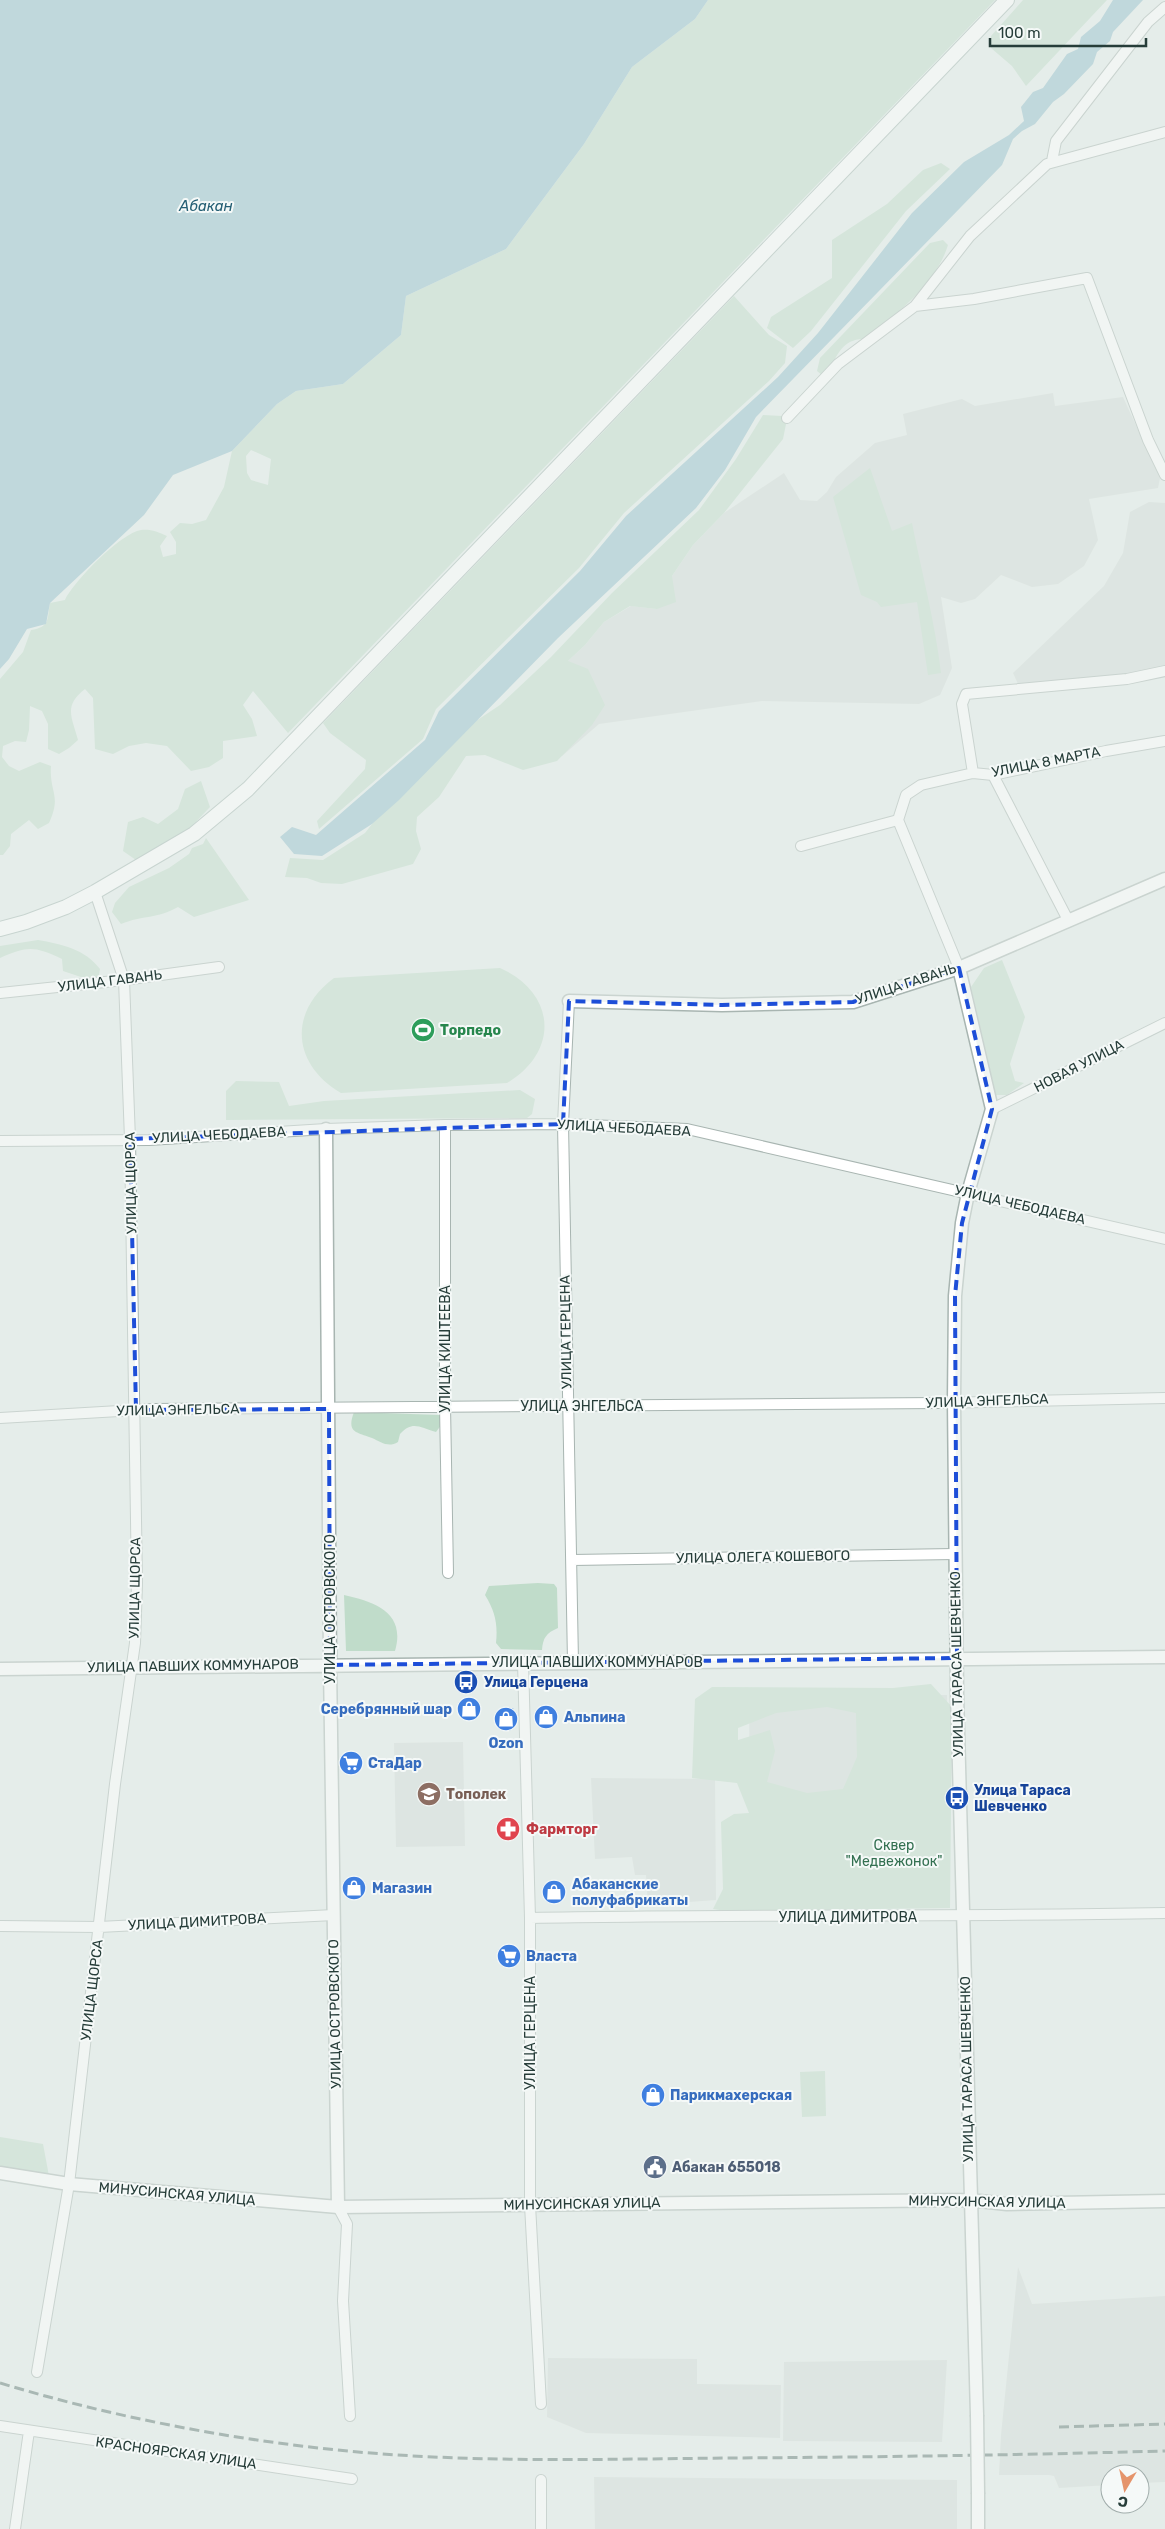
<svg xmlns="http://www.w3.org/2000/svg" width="1165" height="2529" viewBox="0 0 1165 2529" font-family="Rubik,sans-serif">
<rect width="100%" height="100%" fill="#e5edea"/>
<path fill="#d3dcd9" d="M1053,393L1055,406L1123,397L1160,478L1158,488L1089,499L1098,540L1084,566L1058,584L1032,587L1001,575L975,599L961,603L941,597L952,668L940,695L919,704L762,701L599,724L562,756L553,675L585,645L604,622L631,606L657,609L672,576L693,545L724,513L784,473L800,500L817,501L827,492L836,477L875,443L907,435L903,414L962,399L975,406Z
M1149,502L1165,503V667L1132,676L1019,686L1013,673L1104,586L1123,553L1130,512Z
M749,1695H947L948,1809L750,1814Z
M463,1742L465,1846L396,1847L394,1743Z
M591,1778L715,1779L716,1900L648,1905L646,1875H635L632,1857L595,1859Z
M1018,2267L1032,2304L1165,2296V2482L1140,2483V2474H1110V2485L1059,2488L1054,2476L1049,2475H999L1001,2435Z
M548,2358L697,2359V2384L781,2385L780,2438L586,2433L547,2417Z
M947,2360L942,2442L783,2441L784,2362Z
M594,2477L957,2480V2529H595Z"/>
<path fill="#c0dcca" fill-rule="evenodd" d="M708,0H995L288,733L253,691L243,705L252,719L257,736L223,741V758L209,767L191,771L167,746L146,743L129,746L113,754L95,749L93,698L85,689C63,706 72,717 78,740L69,748L59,754L48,749V724L42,711L30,706L29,730L26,742L15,741L3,746L2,757L9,766L19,771L40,762L51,766C49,793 62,795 49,823L38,829L29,820L11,834L10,846L3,855H0V679L23,652L31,630C50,627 47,620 50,603L65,600C74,581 121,533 141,530C151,529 158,532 167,536L160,546L163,557L176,554V542L170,532L180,523L192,524L206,520L224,487L232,451L277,404L296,391L343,384L401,335L406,296L506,249L584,144L632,67L695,19ZM251,450L271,459L268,485L251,480L247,473L246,456Z
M1023,0H1107L1026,86L1012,66L991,48V36Z
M941,163L950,169L906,211L811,331L793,348L767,328L771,317L832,278V240L887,204L923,170Z
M943,240L948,245C936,284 896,315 864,339C845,338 835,355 830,372L822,375L817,371L820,358L930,243Z
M734,296L769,335L787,346L785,363L769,381L624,513L579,568L436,709L423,739L319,829L317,821L365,769L366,760L330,733L323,723Z
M763,415L782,416L786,424L783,439L724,513L693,545L672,576L676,602L657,609L630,606L604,622L585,645L568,661L588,669L605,705L592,725L557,761L523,770L485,755L466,756L439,797L417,817L416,831L421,849L413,864L342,884L321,883L307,878L285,877L290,858L323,860L365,833L387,805L455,735L500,705L551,657L612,593L699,510L736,459Z
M870,468L892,531L912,523C922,574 935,622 941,673L928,675L917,602L881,607L877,602L861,595L833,497Z
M201,781L210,807L189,829L136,860L123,851L128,822L143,817L158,824L178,809L185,789Z
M206,838L249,900L194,917L178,907C157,919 143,915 121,924L112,912L115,903L129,887L169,868L189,854L192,848L203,844Z
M38,940C61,944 85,949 100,969L98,980L87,979L63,971L62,959C34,946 28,946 0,958V946Z
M1002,960L1025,1017L1010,1064L1015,1081L1024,1083L1007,1095H996L971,987L984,968Z
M500,968C556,993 560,1051 507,1083L341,1093C292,1064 288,1012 334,978Z
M236,1081L279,1082L289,1106L324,1101L520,1090L535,1099L532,1114L527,1118L226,1120V1091Z
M354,1412L439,1415L442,1418V1424L436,1432C420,1428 413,1420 400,1434L398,1442C388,1448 381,1442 372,1438C357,1432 346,1433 354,1412Z
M538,1583L554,1584L557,1588L558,1628C546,1633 543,1638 542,1650L501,1649L496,1643C498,1624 495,1611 485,1595L489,1586Z
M344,1595C376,1602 406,1613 395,1651H346Z
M931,1684L952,1707L950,1908L726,1911L713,1909L723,1889L721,1822L734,1814L749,1813L737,1783L692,1778L695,1699L712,1687L893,1688ZM827,1707L856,1713L857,1757L843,1789L807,1793L767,1782L775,1751L770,1730L738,1740V1728L776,1713Z
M825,2071L826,2116L802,2117L800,2072Z
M0,2137L43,2144L49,2176L0,2168Z"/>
<path fill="#93becc" d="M0,0H708L695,19L632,67L584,144L506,249L406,296L401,335L343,384L296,391L277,404L232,451L173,475L144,515L50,603L46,624L27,629L9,659L0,669Z
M1113,0H1143L1113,32L1110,41L1097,52L1093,64L1064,94L1053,102L1035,124L1022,131L1013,139L1002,165L756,417L725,470L696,508L558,638L399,800L372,824L322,856L294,854L280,837L292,827L316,835L425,740L439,711L580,571L626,516L778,377L818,333L912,213L964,162L1009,135L1024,121L1021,107L1033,92L1043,88L1067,54L1078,49L1081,37L1100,21Z"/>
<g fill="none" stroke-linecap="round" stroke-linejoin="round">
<g stroke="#a8b5b1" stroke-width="12">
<path id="minor" d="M1052,161L1056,141L1148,22L1165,7
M915,306L974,299L1087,278L1148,440L1165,475
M787,418L838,364L915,306L970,236L1047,164L1165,132
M973,773L962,704L966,694L1127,679L1165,671
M993,775L1068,920
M898,820L959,968
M801,846L898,820L906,795L921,785L973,773L993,775L1106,751L1165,741
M0,993L124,980L219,967
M569,1001L563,1124L573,1662
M992,1109L1165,1023
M445,1125V1406L448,1573
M0,1141L149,1140L326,1129L445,1125L563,1124L687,1129L1165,1239
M0,1418L153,1409L939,1403L1165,1398
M572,1560L955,1554
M523,1662L530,1918V2205L541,2404
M530,1918C742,1914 953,1917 1165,1913
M0,1926L99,1927L334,1915
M338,2207L347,2224L343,2301L350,2416
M37,2372L69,2184L115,1784L135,1643L137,1583L130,1139L124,980L95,892
M0,2426L352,2479
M15,2529L29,2431
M541,2529V2480"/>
</g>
<g stroke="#a8b5b1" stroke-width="15">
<path id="tertiary" d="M959,968L992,1109L968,1193L962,1223L955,1296L954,1401L957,1694L977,2415
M569,1001L722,1005L853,1002L959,968L1165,879
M326,1129L330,1665L338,2207
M0,1669L1165,1657
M0,2173L69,2184L338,2207L970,2200L1007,2204L1165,2201
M978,2494V2529"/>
</g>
<g stroke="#a4b7b2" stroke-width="16">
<path id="secondary" d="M0,929L26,922L66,907L95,892L194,834L248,789L1007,0"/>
</g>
<use href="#minor" stroke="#fff" stroke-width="10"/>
<use href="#tertiary" stroke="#fff" stroke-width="12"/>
<use href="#secondary" stroke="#fff" stroke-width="14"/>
<path stroke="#607874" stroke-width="3" stroke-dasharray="10 5" stroke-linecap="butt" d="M0,2383C116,2418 237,2441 358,2452C483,2463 610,2459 735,2458C878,2457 1022,2455 1165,2451
M1059,2427L1165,2424"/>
<g stroke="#a8b5b1" stroke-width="15" stroke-linecap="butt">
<path id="tertiary-bridge" d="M977,2415L978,2494"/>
</g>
<use href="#tertiary-bridge" stroke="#fff" stroke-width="12"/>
</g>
<path d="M0 0H1165V2529H0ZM959,968L992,1109L962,1223L955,1296L957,1658L330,1665L329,1409L136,1410L130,1139L563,1124L569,1001L722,1005L853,1002Z" fill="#e5edea" fill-opacity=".55" fill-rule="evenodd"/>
<path fill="none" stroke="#1d4ed8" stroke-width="4" stroke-dasharray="10 6" stroke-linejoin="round" d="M959,968L992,1109L962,1223L955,1296L957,1658L330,1665L329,1409L136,1410L130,1139L563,1124L569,1001L722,1005L853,1002Z"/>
<defs>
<g id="stadium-disc" transform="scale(1.25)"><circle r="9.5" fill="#2e9e5b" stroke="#f5f9f8"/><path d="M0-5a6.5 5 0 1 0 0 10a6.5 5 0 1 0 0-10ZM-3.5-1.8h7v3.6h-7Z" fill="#fff"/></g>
<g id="bus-disc" transform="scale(1.25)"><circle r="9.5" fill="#1a4fb4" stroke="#f5f9f8"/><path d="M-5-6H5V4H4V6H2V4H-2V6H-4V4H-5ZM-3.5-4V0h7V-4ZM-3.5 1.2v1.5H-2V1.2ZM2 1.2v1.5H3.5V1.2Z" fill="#fff"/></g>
<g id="shop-disc" transform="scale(1.25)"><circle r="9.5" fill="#3f7fe0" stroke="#f5f9f8"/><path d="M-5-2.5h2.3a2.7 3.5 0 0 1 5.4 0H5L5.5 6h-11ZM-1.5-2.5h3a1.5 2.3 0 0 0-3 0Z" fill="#fff"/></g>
<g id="supermarket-disc" transform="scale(1.25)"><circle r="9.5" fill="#3f7fe0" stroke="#f5f9f8"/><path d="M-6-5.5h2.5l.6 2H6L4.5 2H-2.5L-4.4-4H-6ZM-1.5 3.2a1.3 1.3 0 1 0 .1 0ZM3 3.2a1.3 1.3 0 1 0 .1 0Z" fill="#fff"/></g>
<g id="school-disc" transform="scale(1.25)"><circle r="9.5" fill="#8d6e63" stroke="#f5f9f8"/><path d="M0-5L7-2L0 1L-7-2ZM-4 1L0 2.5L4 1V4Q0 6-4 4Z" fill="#fff"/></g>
<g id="pharmacy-disc" transform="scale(1.25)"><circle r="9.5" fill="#e0444e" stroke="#f5f9f8"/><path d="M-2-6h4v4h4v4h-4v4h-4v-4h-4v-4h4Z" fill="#fff"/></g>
<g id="civic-disc" transform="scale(1.25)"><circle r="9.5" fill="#5c6f8a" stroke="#f5f9f8"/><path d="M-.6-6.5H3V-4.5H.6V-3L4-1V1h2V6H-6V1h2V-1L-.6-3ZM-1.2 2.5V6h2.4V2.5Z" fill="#fff"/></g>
</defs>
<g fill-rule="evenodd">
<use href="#stadium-disc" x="423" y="1030"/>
<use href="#bus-disc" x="466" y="1682"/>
<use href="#shop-disc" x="469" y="1709"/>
<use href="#shop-disc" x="546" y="1717"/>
<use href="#shop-disc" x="506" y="1719"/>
<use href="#supermarket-disc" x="351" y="1763"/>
<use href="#school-disc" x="429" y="1794"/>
<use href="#bus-disc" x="957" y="1798"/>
<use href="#pharmacy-disc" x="508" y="1829"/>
<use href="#shop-disc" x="354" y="1888"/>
<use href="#shop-disc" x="554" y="1892"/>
<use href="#supermarket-disc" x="509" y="1956"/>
<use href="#shop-disc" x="653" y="2095"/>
<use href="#civic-disc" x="655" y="2167"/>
</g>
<g text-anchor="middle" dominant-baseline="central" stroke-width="4" stroke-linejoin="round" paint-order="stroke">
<g font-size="14" fill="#263d39" stroke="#f5f9f8">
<text transform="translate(1046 762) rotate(-11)">УЛИЦА 8 МАРТА</text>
<text transform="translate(110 981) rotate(-7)">УЛИЦА ГАВАНЬ</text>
<text transform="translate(906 984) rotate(-18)">УЛИЦА ГАВАНЬ</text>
<text transform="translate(1079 1066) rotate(-27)">НОВАЯ УЛИЦА</text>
<text transform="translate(624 1128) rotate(3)">УЛИЦА ЧЕБОДАЕВА</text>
<text transform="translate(219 1135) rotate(-3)">УЛИЦА ЧЕБОДАЕВА</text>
<text transform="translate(131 1183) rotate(-91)">УЛИЦА ЩОРСА</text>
<text transform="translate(1020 1205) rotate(13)">УЛИЦА ЧЕБОДАЕВА</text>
<text transform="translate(566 1332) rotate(-91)">УЛИЦА ГЕРЦЕНА</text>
<text transform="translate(445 1349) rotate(-90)">УЛИЦА КИШТЕЕВА</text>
<text transform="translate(987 1401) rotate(-2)">УЛИЦА ЭНГЕЛЬСА</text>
<text x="582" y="1406">УЛИЦА ЭНГЕЛЬСА</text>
<text transform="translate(178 1410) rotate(-1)">УЛИЦА ЭНГЕЛЬСА</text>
<text transform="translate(763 1557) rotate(-1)">УЛИЦА ОЛЕГА КОШЕВОГО</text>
<text transform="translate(135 1588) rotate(-89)">УЛИЦА ЩОРСА</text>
<text transform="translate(330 1609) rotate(-90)">УЛИЦА ОСТРОВСКОГО</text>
<text x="597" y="1662">УЛИЦА ПАВШИХ КОММУНАРОВ</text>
<text transform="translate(957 1664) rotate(-91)">УЛИЦА ТАРАСА ШЕВЧЕНКО</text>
<text transform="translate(193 1666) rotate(-1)">УЛИЦА ПАВШИХ КОММУНАРОВ</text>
<text x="848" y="1917">УЛИЦА ДИМИТРОВА</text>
<text transform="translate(197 1922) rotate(-3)">УЛИЦА ДИМИТРОВА</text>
<text transform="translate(92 1990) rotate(-83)">УЛИЦА ЩОРСА</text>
<text transform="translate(335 2014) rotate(-91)">УЛИЦА ОСТРОВСКОГО</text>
<text transform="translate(530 2033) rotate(-90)">УЛИЦА ГЕРЦЕНА</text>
<text transform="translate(967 2069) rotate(-91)">УЛИЦА ТАРАСА ШЕВЧЕНКО</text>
<text transform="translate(177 2194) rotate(5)">МИНУСИНСКАЯ УЛИЦА</text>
<text transform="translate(987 2202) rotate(1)">МИНУСИНСКАЯ УЛИЦА</text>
<text transform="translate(582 2204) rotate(-1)">МИНУСИНСКАЯ УЛИЦА</text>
<text transform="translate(176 2453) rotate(8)">КРАСНОЯРСКАЯ УЛИЦА</text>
</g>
<g font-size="14" font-weight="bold" fill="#27864d" stroke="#f5f9f8" text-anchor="start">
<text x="440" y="1030">Торпедо</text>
</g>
<g font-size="14" font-weight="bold" fill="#164399" stroke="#f5f9f8" text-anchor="start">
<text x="484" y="1682">Улица Герцена</text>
<text x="974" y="1790">Улица Тараса<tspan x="974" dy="16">Шевченко</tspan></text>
</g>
<g font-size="14" font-weight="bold" fill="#366cbe" stroke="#f5f9f8" text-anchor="start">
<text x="452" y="1709" text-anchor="end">Серебрянный шар</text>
<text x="564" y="1717">Альпина</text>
<text x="506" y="1743" text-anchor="middle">Ozon</text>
<text x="368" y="1763">СтаДар</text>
<text x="572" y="1884">Абаканские<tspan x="572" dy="16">полуфабрикаты</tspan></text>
<text x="372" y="1888">Магазин</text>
<text x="526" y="1956">Власта</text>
<text x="670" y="2095">Парикмахерская</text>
</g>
<g font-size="14" font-weight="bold" fill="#785e54" stroke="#f5f9f8" text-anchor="start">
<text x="446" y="1794">Тополек</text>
</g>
<g font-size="14" font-weight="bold" fill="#be3a42" stroke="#f5f9f8" text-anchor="start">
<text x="526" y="1829">Фармторг</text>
</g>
<g font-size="14" fill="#337051" stroke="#f5f9f8">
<text x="894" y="1845">Сквер<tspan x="894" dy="16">"Медвежонок"</tspan></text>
</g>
<g font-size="14" font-weight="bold" fill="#4e5e75" stroke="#f5f9f8" text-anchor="start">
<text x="672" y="2167">Абакан 655018</text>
</g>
<g font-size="15" font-style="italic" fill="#255f74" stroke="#f5f9f8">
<text x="206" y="206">Абакан</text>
</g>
</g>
<g transform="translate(1125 2489) rotate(189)"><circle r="24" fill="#f5f9f8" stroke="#a2aeac"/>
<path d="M0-4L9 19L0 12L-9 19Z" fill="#e5946b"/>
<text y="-8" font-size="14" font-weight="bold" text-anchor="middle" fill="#263d39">С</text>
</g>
<path d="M990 38v8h156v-8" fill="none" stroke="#263d39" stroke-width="2.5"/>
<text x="998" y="38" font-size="15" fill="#263d39" stroke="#f5f9f8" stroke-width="4" paint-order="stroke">100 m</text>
</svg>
